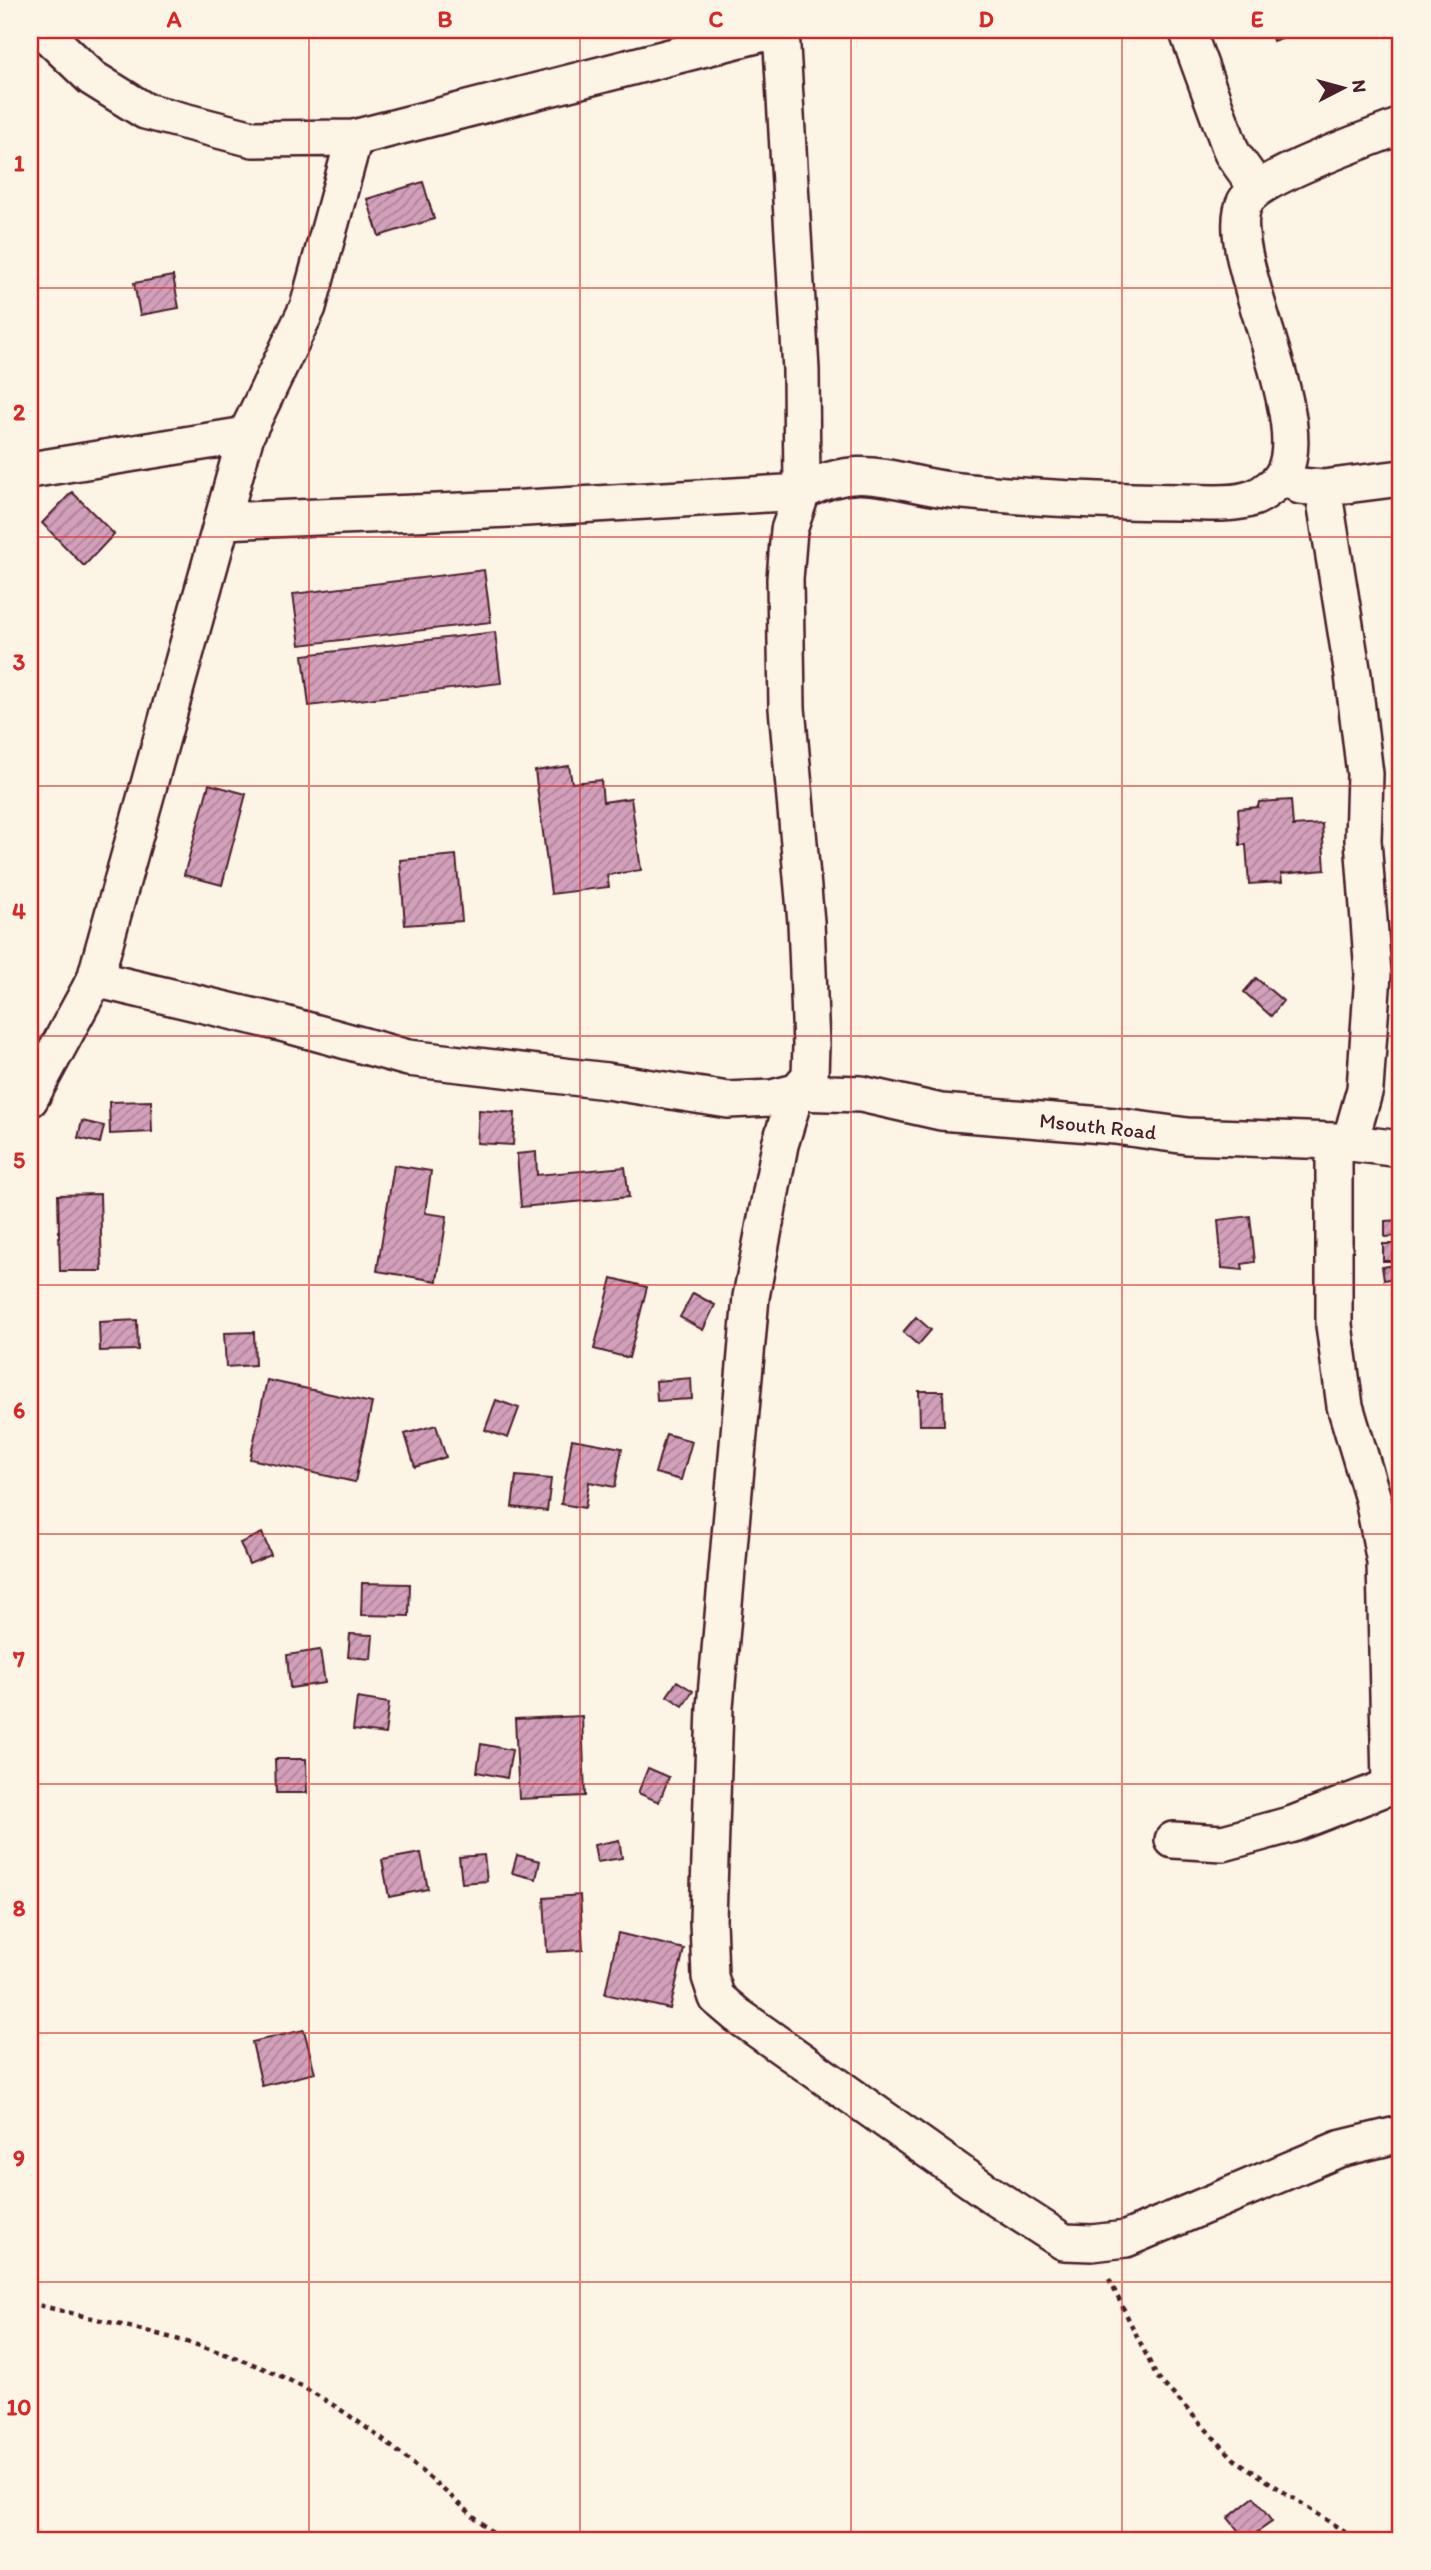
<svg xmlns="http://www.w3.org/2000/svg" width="1431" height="2570" viewBox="0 0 1431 2570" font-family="Itim,sans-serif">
<defs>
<pattern id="building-hatch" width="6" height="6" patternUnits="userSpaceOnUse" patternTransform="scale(1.75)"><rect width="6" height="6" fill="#d3a0bb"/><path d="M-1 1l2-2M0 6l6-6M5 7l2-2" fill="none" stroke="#ad8298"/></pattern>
</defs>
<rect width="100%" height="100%" fill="#fcf5e5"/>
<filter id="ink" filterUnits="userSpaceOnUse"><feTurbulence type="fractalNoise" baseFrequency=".0143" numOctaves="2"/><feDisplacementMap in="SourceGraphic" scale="14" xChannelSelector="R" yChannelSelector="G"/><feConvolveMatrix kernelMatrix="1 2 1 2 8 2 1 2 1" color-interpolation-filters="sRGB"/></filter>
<g filter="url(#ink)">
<path fill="url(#building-hatch)" stroke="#4a1f2b" stroke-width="2" d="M1270,30H1306L1273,41Z
M423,182L434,219L379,236L367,199Z
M173,276L179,308L140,315L134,283Z
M72,492L114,534L84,566L42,523Z
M484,570L491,622L300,645L293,594Z
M495,632L501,683L309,706L303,655Z
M569,766L572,783L601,780L603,802L631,798L641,870L607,875L609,887L551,894L535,771Z
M209,784L246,794L222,885L184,875Z
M1291,800L1293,826L1322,824L1325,870L1281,874L1282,882L1249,884L1246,845H1240L1238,809L1258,807L1259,802Z
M456,855L462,921L405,925L400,860Z
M1256,978L1283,1001L1271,1016L1244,992Z
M151,1101L152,1132L110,1134L109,1102Z
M479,1110L515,1113L513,1145L477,1143Z
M82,1121L104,1126L100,1143L78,1138Z
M536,1152L537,1175L625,1167L629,1197L521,1207L517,1154Z
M394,1165L431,1171L425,1213L447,1216L437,1281L377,1271Z
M100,1194L102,1271H60L58,1195Z
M1250,1216L1255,1262L1242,1264L1243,1270L1222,1268L1218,1220Z
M1401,1220V1236L1385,1237V1221Z
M1383,1244H1399V1261H1383Z
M1395,1265L1397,1278L1384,1280L1382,1267Z
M612,1278L647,1287L629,1358L594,1349Z
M693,1293L715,1305L703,1330L680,1317Z
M916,1317L931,1330L918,1345L903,1332Z
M137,1320L138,1350L100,1351L99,1322Z
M254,1332L255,1365L226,1367L224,1333Z
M691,1378L692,1399L657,1401L656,1381Z
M267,1380L372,1403L355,1482L250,1459Z
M919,1391H943L944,1425H920Z
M496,1400L519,1408L508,1438L485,1430Z
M436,1425L446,1457L415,1467L405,1434Z
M666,1434L692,1441L681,1480L655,1473Z
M572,1439L622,1448L615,1487L589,1482L585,1508L561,1504Z
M516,1476L551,1479L547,1511L512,1507Z
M262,1533L271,1555L249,1564L240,1543Z
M362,1583L410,1584L409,1616L361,1615Z
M350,1634L373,1635L371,1659L348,1657Z
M320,1650L325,1683L290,1688L287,1655Z
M677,1681L693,1691L683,1706L667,1696Z
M357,1698L389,1703L385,1734L353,1730Z
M582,1716L585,1796L519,1799L515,1719Z
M481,1744L512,1750L507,1778L477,1772Z
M275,1759H306L307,1793H276Z
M648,1768L669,1777L659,1802L638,1793Z
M619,1840L622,1858L597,1862L594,1845Z
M421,1853L428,1889L389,1897L382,1860Z
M484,1855L487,1881L462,1883L459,1857Z
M517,1855L540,1861L536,1879L512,1873Z
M580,1895L583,1950L547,1952L544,1898Z
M618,1933L684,1949L670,2009L605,1994Z
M304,2030L315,2073L262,2086L252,2042Z
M1254,2497L1272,2522L1246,2540L1228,2518Z"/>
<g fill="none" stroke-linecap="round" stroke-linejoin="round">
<g stroke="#4a1f2b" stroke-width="40">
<path id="street" d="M42,30L92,78L145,111L253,139L354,138L776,30
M1187,30L1232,153L1257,188
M30,470L246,435
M1300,486L1323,488L1401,478
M1323,488L1353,675L1365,774L1363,840L1373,974L1365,1089L1350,1142
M224,521L509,509L802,492L801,370L781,30
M95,979L281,1023L408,1058L607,1081L728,1100L772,1098L796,1092L810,1076L811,1045L806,922L787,708L785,579L789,530L802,492C860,460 893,483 951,490C1026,498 1103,501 1179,502C1201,502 1232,506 1253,498C1259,496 1266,491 1271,487C1334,447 1217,255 1245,202C1258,177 1371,138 1401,126
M30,1099L95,979L246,435L308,307L354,138
M1334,1141V1325L1345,1406L1373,1499L1385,1562L1390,1784
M1401,1149L1334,1141L1187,1136L1115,1126L941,1112L861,1094L796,1092L780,1145L751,1297L715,1707L708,1920L710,1977L717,1998L737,2015L993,2196L1064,2242L1092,2243L1126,2239L1339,2149L1401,2134
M1173,1840L1223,1843L1293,1824L1401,1782"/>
</g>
<path stroke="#4a1f2b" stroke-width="4.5" stroke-dasharray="5 5" stroke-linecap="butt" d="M1109,2279L1157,2377L1234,2459L1357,2540
M30,2303C116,2325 209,2341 289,2380C369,2420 435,2483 501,2540"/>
<use href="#street" stroke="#fcf5e5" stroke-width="35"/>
</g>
</g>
<path fill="none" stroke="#d62828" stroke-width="2" stroke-opacity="0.55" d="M309,30V2540M580,30V2540M851,30V2540M1122,30V2540M30,288H1401M30,537H1401M30,786H1401M30,1036H1401M30,1285H1401M30,1534H1401M30,1784H1401M30,2033H1401M30,2282H1401"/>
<g text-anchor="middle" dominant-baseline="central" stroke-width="6" stroke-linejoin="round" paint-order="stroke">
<g font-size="21" fill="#4a1f2b" stroke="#fcf5e5">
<text transform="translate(1098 1126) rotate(6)">Msouth Road</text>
</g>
</g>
<rect width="1431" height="2570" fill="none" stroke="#fcf5e5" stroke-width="77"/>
<g transform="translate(1343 88) rotate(84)" stroke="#fcf5e5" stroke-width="5" paint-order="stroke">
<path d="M0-5L12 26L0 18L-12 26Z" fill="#4a1f2b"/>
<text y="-10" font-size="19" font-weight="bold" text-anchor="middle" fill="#4a1f2b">N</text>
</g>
<rect x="38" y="38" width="1354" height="2494" fill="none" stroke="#d62828" stroke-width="2.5"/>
<g font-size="23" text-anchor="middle" font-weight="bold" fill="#d62828">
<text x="174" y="27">A</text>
<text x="445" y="27">B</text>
<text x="716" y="27">C</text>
<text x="986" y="27">D</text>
<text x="1257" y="27">E</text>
<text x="19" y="171">1</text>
<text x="19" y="420">2</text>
<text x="19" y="670">3</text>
<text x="19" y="919">4</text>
<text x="19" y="1168">5</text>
<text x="19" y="1418">6</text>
<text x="19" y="1667">7</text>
<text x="19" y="1916">8</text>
<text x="19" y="2166">9</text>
<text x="19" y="2415">10</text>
</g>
</svg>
